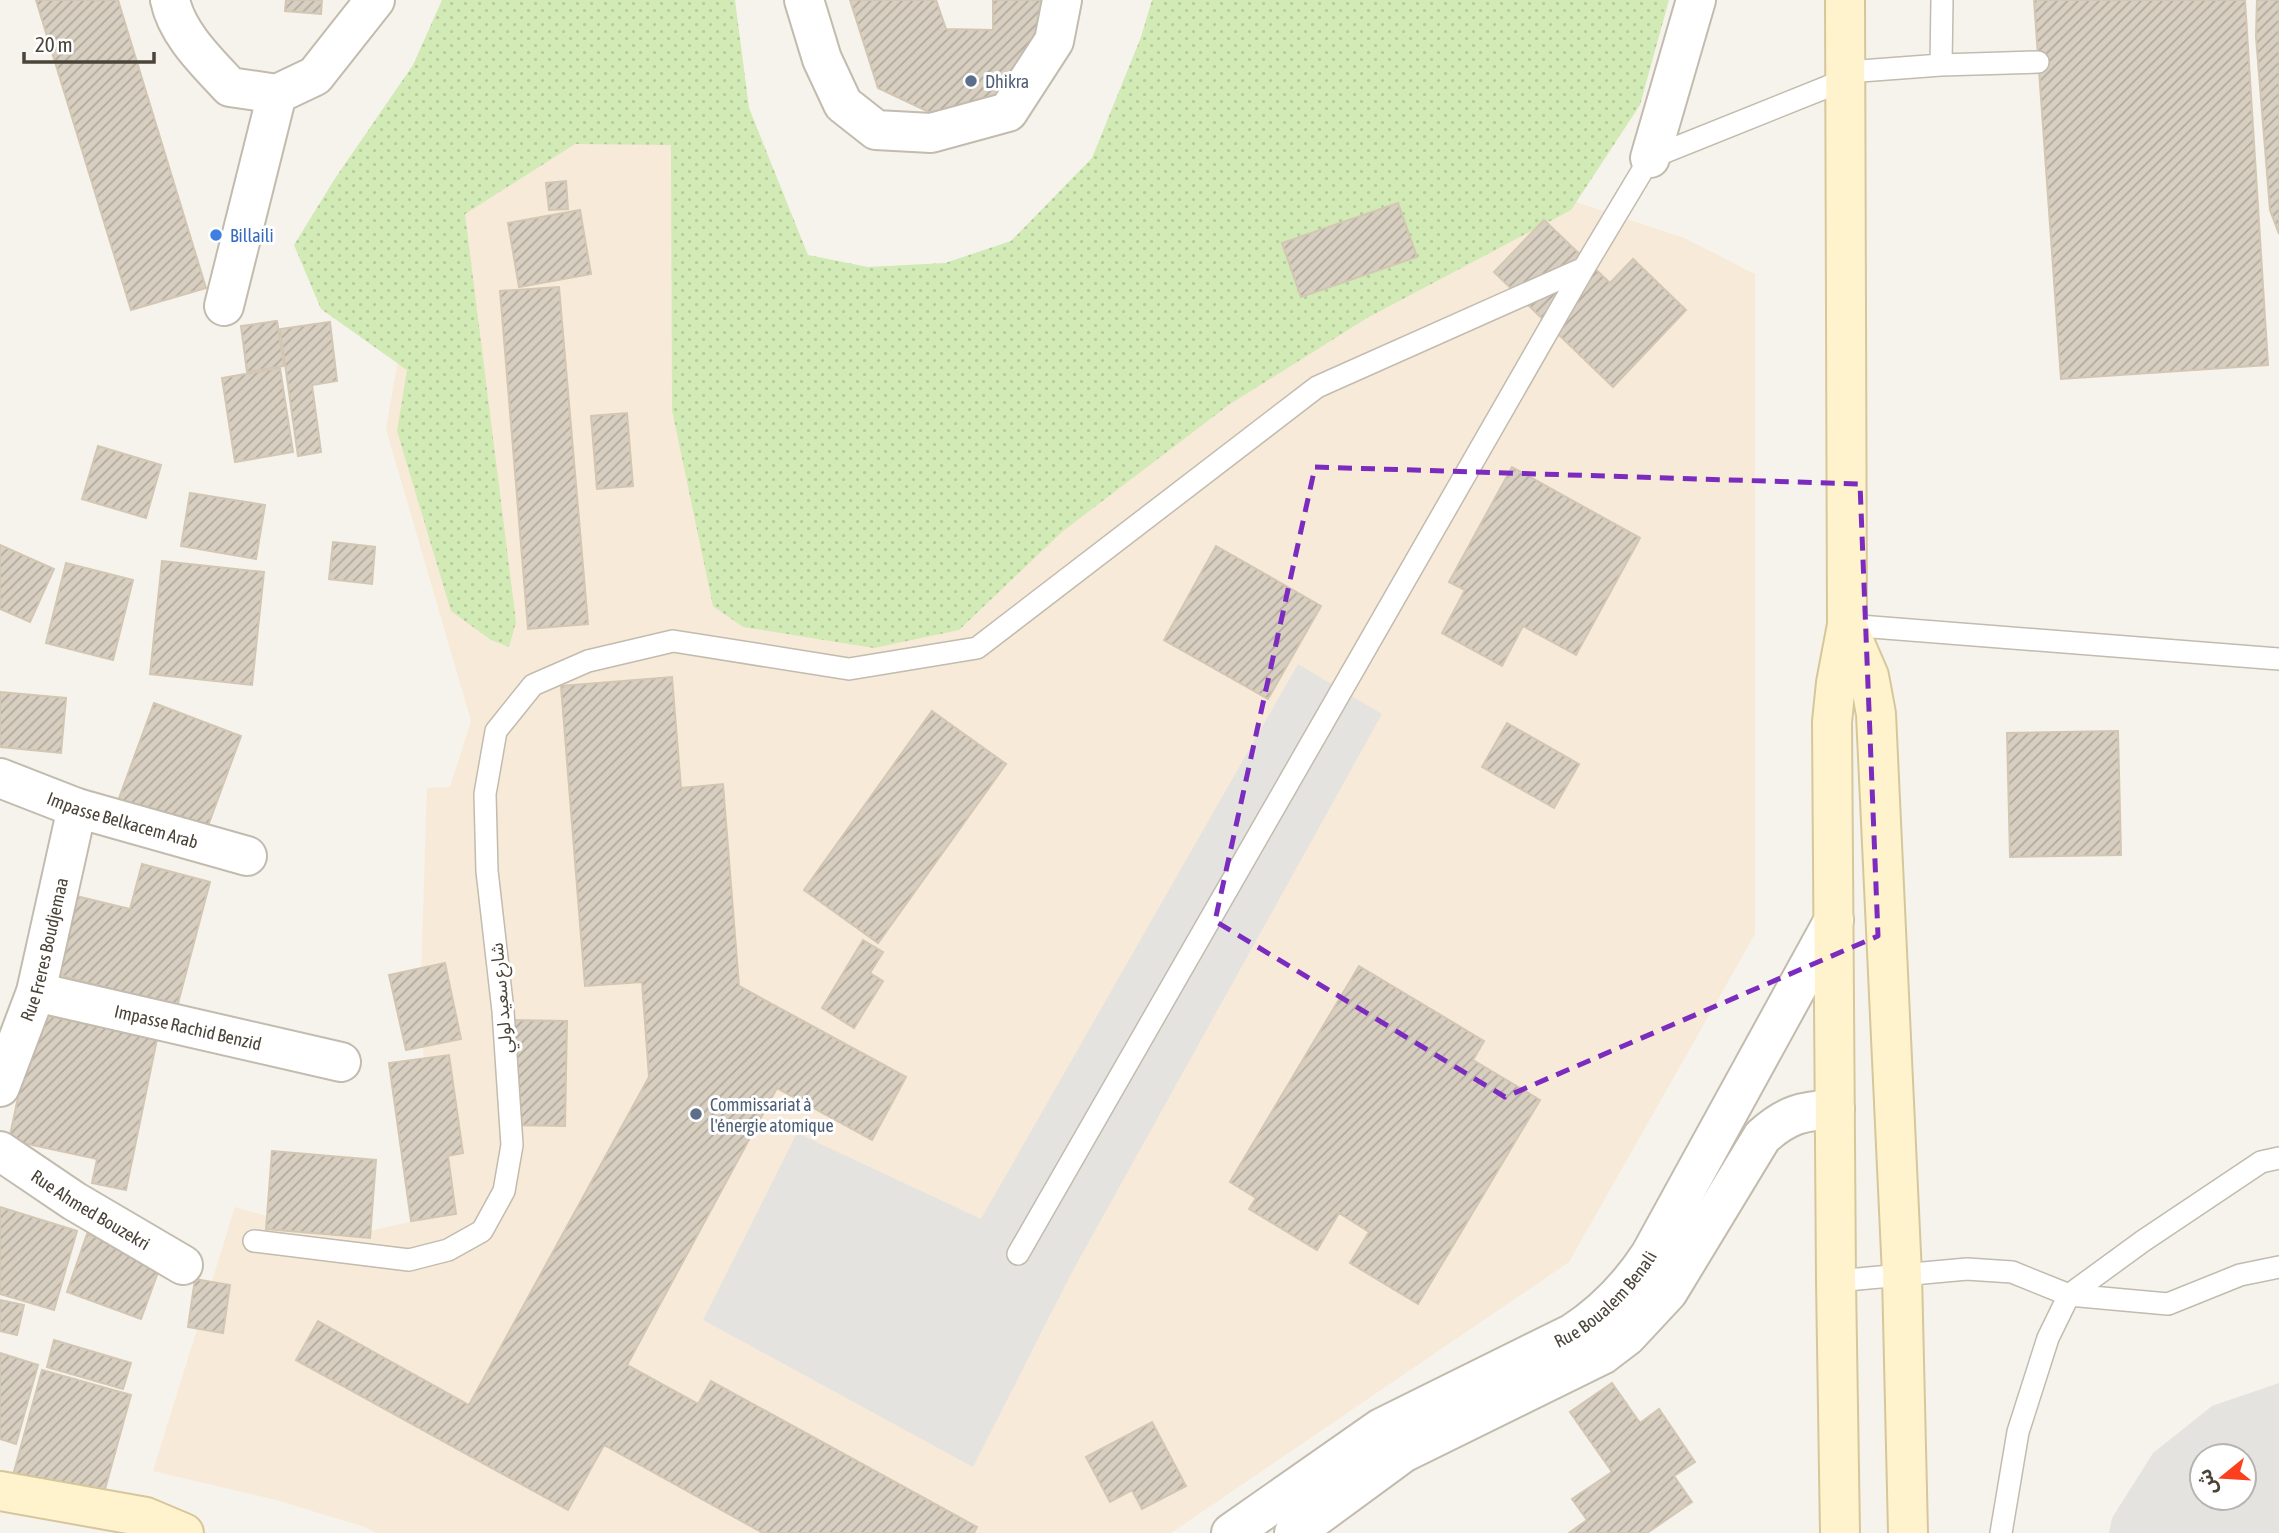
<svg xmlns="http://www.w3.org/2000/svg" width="2279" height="1533" viewBox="0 0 2279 1533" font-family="'Asap Condensed','Noto Sans Arabic',sans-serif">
<defs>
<pattern id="green-dots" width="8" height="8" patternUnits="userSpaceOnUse" patternTransform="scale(1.75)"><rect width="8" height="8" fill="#d2eab5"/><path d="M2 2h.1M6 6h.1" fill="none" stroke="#b6ca9c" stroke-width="1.8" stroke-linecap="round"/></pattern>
<pattern id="building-hatch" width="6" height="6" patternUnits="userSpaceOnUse" patternTransform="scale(1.75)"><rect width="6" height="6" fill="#d8cfc1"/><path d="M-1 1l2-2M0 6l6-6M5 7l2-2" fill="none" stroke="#b1aa9e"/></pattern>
</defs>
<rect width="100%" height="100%" fill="#f6f3ec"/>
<path fill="#f7ead8" d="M688,0L806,282L885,306L1098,218L1189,0L1567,199L1684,238L1755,274V934L1569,1262L1171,1533H377L365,1527L276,1500L153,1471L235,1207L342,1237L437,1216L420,1010L427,788L450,787L471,721L386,429L425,206Z"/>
<path fill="url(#green-dots)" d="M442,0H735L749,108L808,255L868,267L945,263L1011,241L1092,158L1141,37L1152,0H1669L1640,105L1571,210L1367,318L1230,404L1063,531L959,630L874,648L743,627L713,606L672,410L671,145L575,144L465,214L516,622L509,647L491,640L451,611L397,431L407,370L321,309L294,245L334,180L413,65Z"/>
<path fill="#e5e3e0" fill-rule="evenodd" d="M1298,664L1382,714L1071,1274L973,1467L703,1320L797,1133L981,1219Z
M2279,1383V1533H2109L2112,1518L2153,1453L2212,1406ZM2244,1456V1498H2202V1456Z"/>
<path fill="url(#building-hatch)" stroke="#d3c7b4" stroke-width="2" d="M36,0H118L206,288L131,310Z
M286,0H322L321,14L285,11Z
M850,0H936L946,29L993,30V0H1043L1041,27L1001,99L933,114L878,88Z
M2034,0H2245L2268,365L2061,379Z
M2257,0H2279V234L2270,210L2256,37Z
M566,181L568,209L549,210L546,183Z
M1398,203L1417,257L1301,297L1282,243Z
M580,210L591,274L519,287L508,223Z
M1544,220L1610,283L1633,259L1686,310L1613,387L1494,272Z
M559,287L588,624L528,629L500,291Z
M277,321L284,366L247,372L241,326Z
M330,322L337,381L312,385L321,452L298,456L280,329Z
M280,368L293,452L235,462L222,378Z
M627,413L633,486L597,489L591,416Z
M98,446L161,465L146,518L82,499Z
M1512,467L1640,538L1576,655L1523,626L1502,666L1442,633L1465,590L1449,582Z
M190,493L265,505L256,559L181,546Z
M333,542L375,547L372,584L329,579Z
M0,545L54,569L30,622L0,609Z
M1216,546L1321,606L1268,699L1164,640Z
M162,561L264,572L252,685L150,674Z
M66,563L133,580L113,660L46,643Z
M672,677L681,788L723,784L739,986L906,1077L872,1140L777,1088L627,1365L698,1404L711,1381L977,1527L974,1533H763L604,1445L568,1510L296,1360L318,1321L469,1405L649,1077L642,982L585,986L561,686Z
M0,692L66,698L61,753L0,747Z
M154,703L241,736L205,834L118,801Z
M932,711L1006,764L878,943L804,890Z
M1507,723L1579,764L1554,808L1482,767Z
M2118,731L2121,855L2010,857L2007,733Z
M142,864L210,882L177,1007L56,974L76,896L130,909Z
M863,940L883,952L870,973L883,981L854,1028L822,1008Z
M445,963L461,1039L406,1050L389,975Z
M1359,966L1484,1041L1473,1060L1540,1100L1418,1304L1350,1263L1369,1232L1339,1213L1317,1250L1249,1209L1256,1198L1230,1182Z
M36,1013L157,1039L126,1190L92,1183L97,1159L9,1140Z
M509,1020L567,1021L565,1126L506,1125Z
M449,1055L463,1153L448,1156L456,1214L411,1221L389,1063Z
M272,1151L376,1160L370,1238L266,1229Z
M0,1207L77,1231L54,1310L0,1294Z
M87,1234L162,1261L141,1319L67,1292Z
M195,1279L230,1285L223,1333L188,1327Z
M0,1300L24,1305L17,1335L0,1331Z
M54,1340L131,1363L123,1389L47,1367Z
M0,1353L38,1365L16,1444L0,1439Z
M42,1370L131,1395L102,1500L13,1475Z
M1612,1383L1640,1423L1659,1409L1695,1462L1674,1476L1692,1502L1647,1533H1569L1587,1520L1572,1499L1612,1472L1570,1412Z
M1152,1422L1186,1486L1142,1509L1132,1490L1110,1502L1086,1457Z"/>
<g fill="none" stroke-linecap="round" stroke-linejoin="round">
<g stroke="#c2bbae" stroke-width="24">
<path id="service" d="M1941,65L1942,0
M1847,72L1941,65L2038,62
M1847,625L2279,659
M254,1241L409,1260L448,1250L482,1231L504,1191L512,1145L503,1011L487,871L485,794L496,731L533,685L588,661L673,641L849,669L977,648L1317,387L1584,268
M1018,1254L1584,268L1650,158L1847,79
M1836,1281L1967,1269L2012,1272L2069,1295L2168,1304L2240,1275L2279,1267
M2001,1533L2018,1432L2048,1338L2069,1295L2143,1241L2261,1162L2279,1158"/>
</g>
<g stroke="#c2bbae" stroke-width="42">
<g id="minor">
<path d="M170,0C177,34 207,62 230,87L277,94L315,76L375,0"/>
<path d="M804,0L822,59L843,104L876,130L931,133L1008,112L1054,41L1062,0"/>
<path d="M1650,158L1696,0"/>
<path d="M224,306L277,94"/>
<path id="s1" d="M0,778L77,808L247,856"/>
<path id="s2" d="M36,992L341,1062"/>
<path id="s3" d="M0,1087L36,992L77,808"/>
<path id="s4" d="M0,1151L74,1201L183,1265"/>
</g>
</g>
<g stroke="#c2bbae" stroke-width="42">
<g id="tertiary">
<path id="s5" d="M1231,1533L1381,1428L1573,1333C1605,1312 1629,1287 1650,1255L1834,920"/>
<path d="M1294,1533L1403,1453L1602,1355L1627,1336L1668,1292L1762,1137C1787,1114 1803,1111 1835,1109"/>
</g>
</g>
<g stroke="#d6c79b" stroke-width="42">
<path id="secondary" d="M1847,625L1869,676L1876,714L1902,1275L1908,1533
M0,1491L146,1517L184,1533
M1840,1533L1836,1281L1832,722L1836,683L1847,625L1845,0"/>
</g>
<use href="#service" stroke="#fff" stroke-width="21"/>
<use href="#minor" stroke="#fff" stroke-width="38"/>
<use href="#tertiary" stroke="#fff" stroke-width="38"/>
<use href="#secondary" stroke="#fff3cd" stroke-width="38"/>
</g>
<path fill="none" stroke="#7b2cbf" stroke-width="5" stroke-dasharray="14 9" stroke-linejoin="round" d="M1315,467L1860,484L1878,936L1505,1097L1215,921Z"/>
<g fill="#5c6f8a" stroke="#fff" stroke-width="2.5">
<circle cx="971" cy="81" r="7"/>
<circle cx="696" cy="1114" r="7"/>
</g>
<circle fill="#3f7fe0" stroke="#fff" stroke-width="2.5" cx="216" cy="235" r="7"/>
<g text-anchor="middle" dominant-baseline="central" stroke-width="6" stroke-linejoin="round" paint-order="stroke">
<g font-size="18" fill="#4e5e75" stroke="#fff" text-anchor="start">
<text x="985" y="81">Dhikra</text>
<text x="710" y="1104">Commissariat à<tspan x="710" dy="21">l'énergie atomique</tspan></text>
</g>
<g font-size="18" fill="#366cbe" stroke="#fff" text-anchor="start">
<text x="230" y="235">Billaili</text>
</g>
<g font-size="18" fill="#4b4439" stroke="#fff">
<text stroke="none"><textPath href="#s1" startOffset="130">Impasse Belkacem Arab</textPath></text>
<text stroke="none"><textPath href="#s3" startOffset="145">Rue Freres Boudjemaa</textPath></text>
<text transform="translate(501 998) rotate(-95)">شارع سعيد لولي</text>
<text stroke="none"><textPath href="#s2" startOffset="156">Impasse Rachid Benzid</textPath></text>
<text stroke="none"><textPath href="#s4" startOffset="108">Rue Ahmed Bouzekri</textPath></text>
<text stroke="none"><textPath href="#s5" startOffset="444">Rue Boualem Benali</textPath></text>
</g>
</g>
<g transform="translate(2223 1477) rotate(252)"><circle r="33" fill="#ffffff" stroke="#b7b4b0" stroke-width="2"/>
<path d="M0-5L12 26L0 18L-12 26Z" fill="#fc3f1d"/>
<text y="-10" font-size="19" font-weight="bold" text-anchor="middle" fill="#4b4439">ش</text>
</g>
<path d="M24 52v10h130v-10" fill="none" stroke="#4b4439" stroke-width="3.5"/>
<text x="35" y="52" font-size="21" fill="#4b4439" stroke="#ffffff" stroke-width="5" paint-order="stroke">20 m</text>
</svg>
